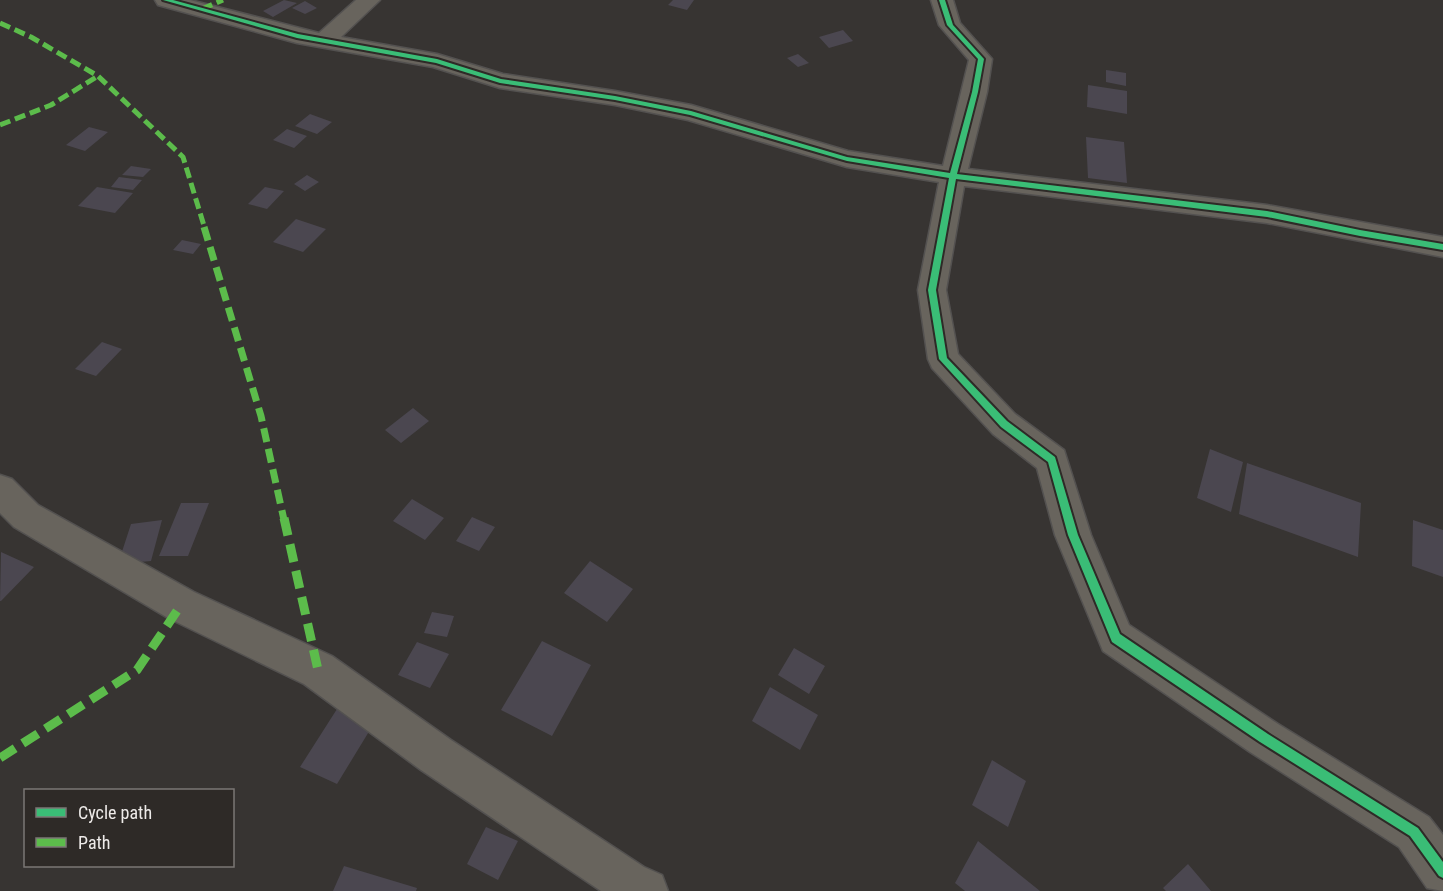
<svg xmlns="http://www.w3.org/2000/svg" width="1443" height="891" viewBox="0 0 1443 891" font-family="'Roboto Condensed',sans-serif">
<rect width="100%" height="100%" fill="#373432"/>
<path fill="#4b4750" d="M284,0L297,3L273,17L263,11Z
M673,0H694L687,10L668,5Z
M305,1L317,8L305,14L292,8Z
M843,30L853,41L829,48L819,37Z
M798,54L809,63L798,67L787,58Z
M1106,70L1126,73V86L1106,82Z
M1088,85L1127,91V114L1087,107Z
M310,114L332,122L317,134L295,126Z
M89,127L108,132L85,151L66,145Z
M287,129L307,136L294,148L273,140Z
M1086,137L1124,142L1127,183L1088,178Z
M131,166L151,169L143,177L122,175Z
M307,175L319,182L305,191L294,184Z
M119,177L142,180L133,190L111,187Z
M97,187L133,193L115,213L78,206Z
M265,187L284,191L267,209L248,204Z
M296,219L326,229L303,252L273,242Z
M182,240L201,244L193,254L173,250Z
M102,342L122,349L96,376L75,369Z
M413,408L429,421L401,443L385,430Z
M1210,449L1243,462L1231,512L1197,498Z
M1247,463L1361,503L1358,557L1239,514Z
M412,499L444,518L425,540L393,521Z
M181,503H209L188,556H159Z
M472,517L495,527L479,551L456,541Z
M162,520L151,561L118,564L131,524Z
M1413,520L1443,530V577L1412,566Z
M1,552L34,567L1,601H0Z
M590,561L633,589L607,622L564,593Z
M432,612L454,616L447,637L424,633Z
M542,641L591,665L552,736L501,710Z
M417,642L449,654L430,688L398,675Z
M794,648L825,666L809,694L778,675Z
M770,687L818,715L800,750L752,721Z
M337,709L373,725L337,784L300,767Z
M992,760L1026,781L1008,827L972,805Z
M486,827L518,841L498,880L467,864Z
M978,841L1040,891H965L955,883Z
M1188,864L1211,891H1166L1163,888Z
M344,866L417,888L416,891H333Z"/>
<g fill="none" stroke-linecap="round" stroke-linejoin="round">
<g stroke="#535150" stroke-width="3">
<path id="minor" d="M155,0H190L319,33L356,0H380L341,37L437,54L503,74L615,91L691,105L848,151L943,166L969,60L939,25L931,0H953L960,23L992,59L987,92L968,169L1267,205L1443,237V257L1267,223L964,186L946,290L958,354L1015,414L1064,450L1091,535L1129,625L1278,724L1429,817L1443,835V891L1427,888L1399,847L1250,752L1103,651L1055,535L1037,468L993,434L932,368L928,359L918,290L939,182L847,167L688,120L615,105L500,88L433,67L297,43L158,5Z
M0,475L12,479L38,505L194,592L332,656L451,740L644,867L662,875L668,891H601L421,770L304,684L168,618L14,527L0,513Z"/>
</g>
<use href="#minor" fill="#68645d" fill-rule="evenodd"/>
<path stroke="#5cbc4b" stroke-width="5" stroke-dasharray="11 5" stroke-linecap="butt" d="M202,9L223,0
M0,23L31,37L98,76L183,157L205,229
M0,125L51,105L98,76"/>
<path stroke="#5cbc4b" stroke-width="7" stroke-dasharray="14 7" stroke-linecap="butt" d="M204,227L261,416L284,520"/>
<path stroke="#5cbc4b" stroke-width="9" stroke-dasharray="18 9" stroke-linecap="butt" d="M284,518L318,670
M0,758L137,670L181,605"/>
<g stroke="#2e2a27" stroke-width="4">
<path id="cycleway" d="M163,0H173L298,34L437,59L501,79L615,96L691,111L847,157L950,173L972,92L978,59L947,25L939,0H945L953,25L984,59L978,92L957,174L1267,211L1360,230L1443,244V250L1360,236L1267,217L956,179L936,290L947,358L1007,421L1055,457L1078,535L1120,634L1268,734L1418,828L1443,862V878L1439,876L1410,836L1260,742L1112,642L1068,535L1048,462L1001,427L939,359L928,290L949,178L847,161L690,115L615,100L500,83L436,63L297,38Z"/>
</g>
<use href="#cycleway" fill="#3abd76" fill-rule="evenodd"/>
</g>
<rect x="24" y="789" width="210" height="78" fill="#2e2a27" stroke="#7b7775" stroke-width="1.5"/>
<rect x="36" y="808" width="30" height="9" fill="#3abd76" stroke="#7b7775" stroke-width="1.5"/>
<text x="78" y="819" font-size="18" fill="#eeebe9">Cycle path</text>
<rect x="36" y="838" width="30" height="9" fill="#5cbc4b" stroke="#7b7775" stroke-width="1.5"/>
<text x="78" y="849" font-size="18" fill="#eeebe9">Path</text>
</svg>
